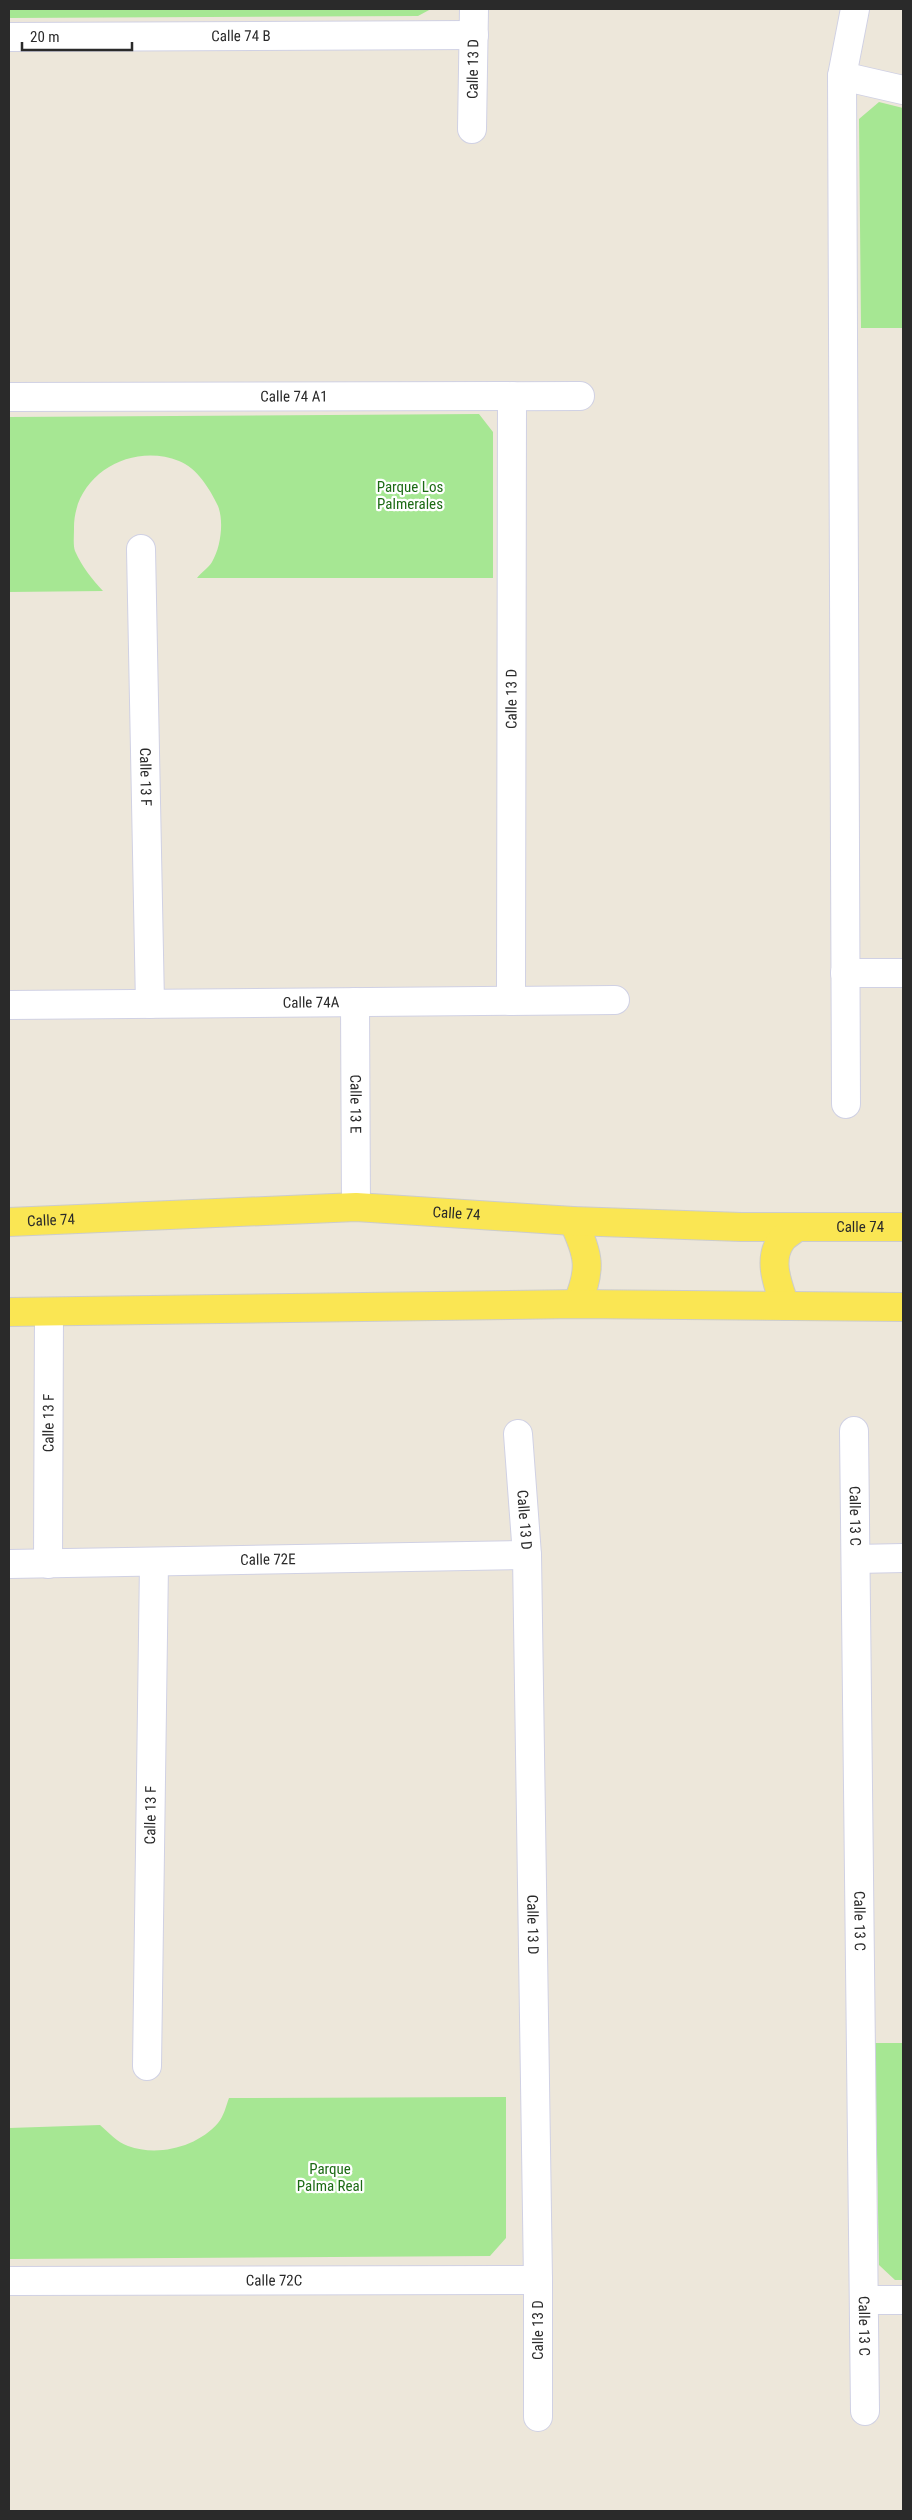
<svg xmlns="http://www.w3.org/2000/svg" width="912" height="2520" viewBox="0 0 912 2520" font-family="'Roboto Condensed',sans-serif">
<rect width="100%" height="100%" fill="#ede7da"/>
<path fill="#a6e793" d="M9,9H431L418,16L9,18Z
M879,102L903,108V328H861L859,119Z
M479,414L493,432V578H197C201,573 209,567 212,562C221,547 224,521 218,506C210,489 197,468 179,461C131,442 73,475 74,529C74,536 73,545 75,551C82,567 92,579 103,591L9,592V417Z
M875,2043H903V2280H895L879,2265Z
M506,2097V2238L490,2256L9,2259V2128L100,2125C109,2133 117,2142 128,2146C158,2157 197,2147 218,2123C224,2116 226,2106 229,2098Z"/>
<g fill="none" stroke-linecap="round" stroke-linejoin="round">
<g stroke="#d0d1e4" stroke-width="30">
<g id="minor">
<path id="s1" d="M9,37L474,35"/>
<path d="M842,76L903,90"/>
<path id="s2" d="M472,129L474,9"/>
<path id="s3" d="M9,397L580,396"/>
<path id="s4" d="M141,549L150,1004"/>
<path d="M845,973H903"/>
<path id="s5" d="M511,1001L512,396"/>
<path id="s6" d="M355,1002L356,1207"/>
<path id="s7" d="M9,1005L615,1000"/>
<path d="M846,1104L842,76L855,9"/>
<path id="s8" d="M854,1431L865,2411"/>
<path id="s9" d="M518,1434L527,1555L538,2280V2417"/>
<path d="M856,1559L903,1558"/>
<path id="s10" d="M9,1564L527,1555"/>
<path id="s11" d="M48,1564L49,1312"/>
<path id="s12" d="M147,2066L154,1563"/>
<path id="s13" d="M9,2281L538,2280"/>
<path d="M864,2300H903"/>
</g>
</g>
<g stroke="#ccc" stroke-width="30">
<g id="major">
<path d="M573,1221C589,1255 592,1269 577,1304"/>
<path id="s14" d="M9,1222L356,1207L573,1221L741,1227H903"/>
<path d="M785,1306C779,1287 767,1261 781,1241C784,1236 791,1232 796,1228"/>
<path d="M9,1312L577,1304L903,1307"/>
</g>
</g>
<use href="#minor" stroke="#fff" stroke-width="28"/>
<use href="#major" stroke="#fae653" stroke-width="28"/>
</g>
<g text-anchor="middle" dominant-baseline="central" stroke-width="4.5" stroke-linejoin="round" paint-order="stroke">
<g font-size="15" fill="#2a2a2a" stroke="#fff">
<text stroke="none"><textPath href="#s1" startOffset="232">Calle 74 B</textPath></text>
<text stroke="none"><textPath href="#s2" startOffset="60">Calle 13 D</textPath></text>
<text stroke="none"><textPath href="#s3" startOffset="285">Calle 74 A1</textPath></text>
<text stroke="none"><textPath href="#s5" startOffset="302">Calle 13 D</textPath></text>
<text stroke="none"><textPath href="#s4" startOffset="228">Calle 13 F</textPath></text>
<text stroke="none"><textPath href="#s7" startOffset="302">Calle 74A</textPath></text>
<text stroke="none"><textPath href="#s6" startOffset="102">Calle 13 E</textPath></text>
<text stroke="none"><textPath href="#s14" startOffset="448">Calle 74</textPath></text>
<text stroke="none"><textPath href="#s14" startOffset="42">Calle 74</textPath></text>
<text stroke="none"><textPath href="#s14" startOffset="852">Calle 74</textPath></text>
<text stroke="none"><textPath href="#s11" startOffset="141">Calle 13 F</textPath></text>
<text stroke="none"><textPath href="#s8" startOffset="85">Calle 13 C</textPath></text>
<text stroke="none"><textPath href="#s9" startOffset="86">Calle 13 D</textPath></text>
<text stroke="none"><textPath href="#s10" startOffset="259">Calle 72E</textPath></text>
<text stroke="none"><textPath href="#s12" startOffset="251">Calle 13 F</textPath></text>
<text stroke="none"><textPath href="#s8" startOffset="490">Calle 13 C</textPath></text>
<text stroke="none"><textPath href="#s9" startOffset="491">Calle 13 D</textPath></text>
<text stroke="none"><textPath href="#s13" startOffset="265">Calle 72C</textPath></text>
<text stroke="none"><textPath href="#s8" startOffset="895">Calle 13 C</textPath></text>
<text transform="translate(538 2330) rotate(-90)">Calle 13 D</text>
</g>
<g font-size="15" fill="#1d6b15" stroke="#fff">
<text x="410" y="487">Parque Los<tspan x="410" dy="17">Palmerales</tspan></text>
<text x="330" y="2169">Parque<tspan x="330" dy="17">Palma Real</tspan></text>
</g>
</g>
<rect width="912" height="2520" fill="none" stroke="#2a2a2a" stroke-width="20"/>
<path d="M22 42v8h110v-8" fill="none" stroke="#2a2a2a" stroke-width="2.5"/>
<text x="30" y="42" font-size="15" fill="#2a2a2a" stroke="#ffffff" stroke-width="4" paint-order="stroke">20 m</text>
</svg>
